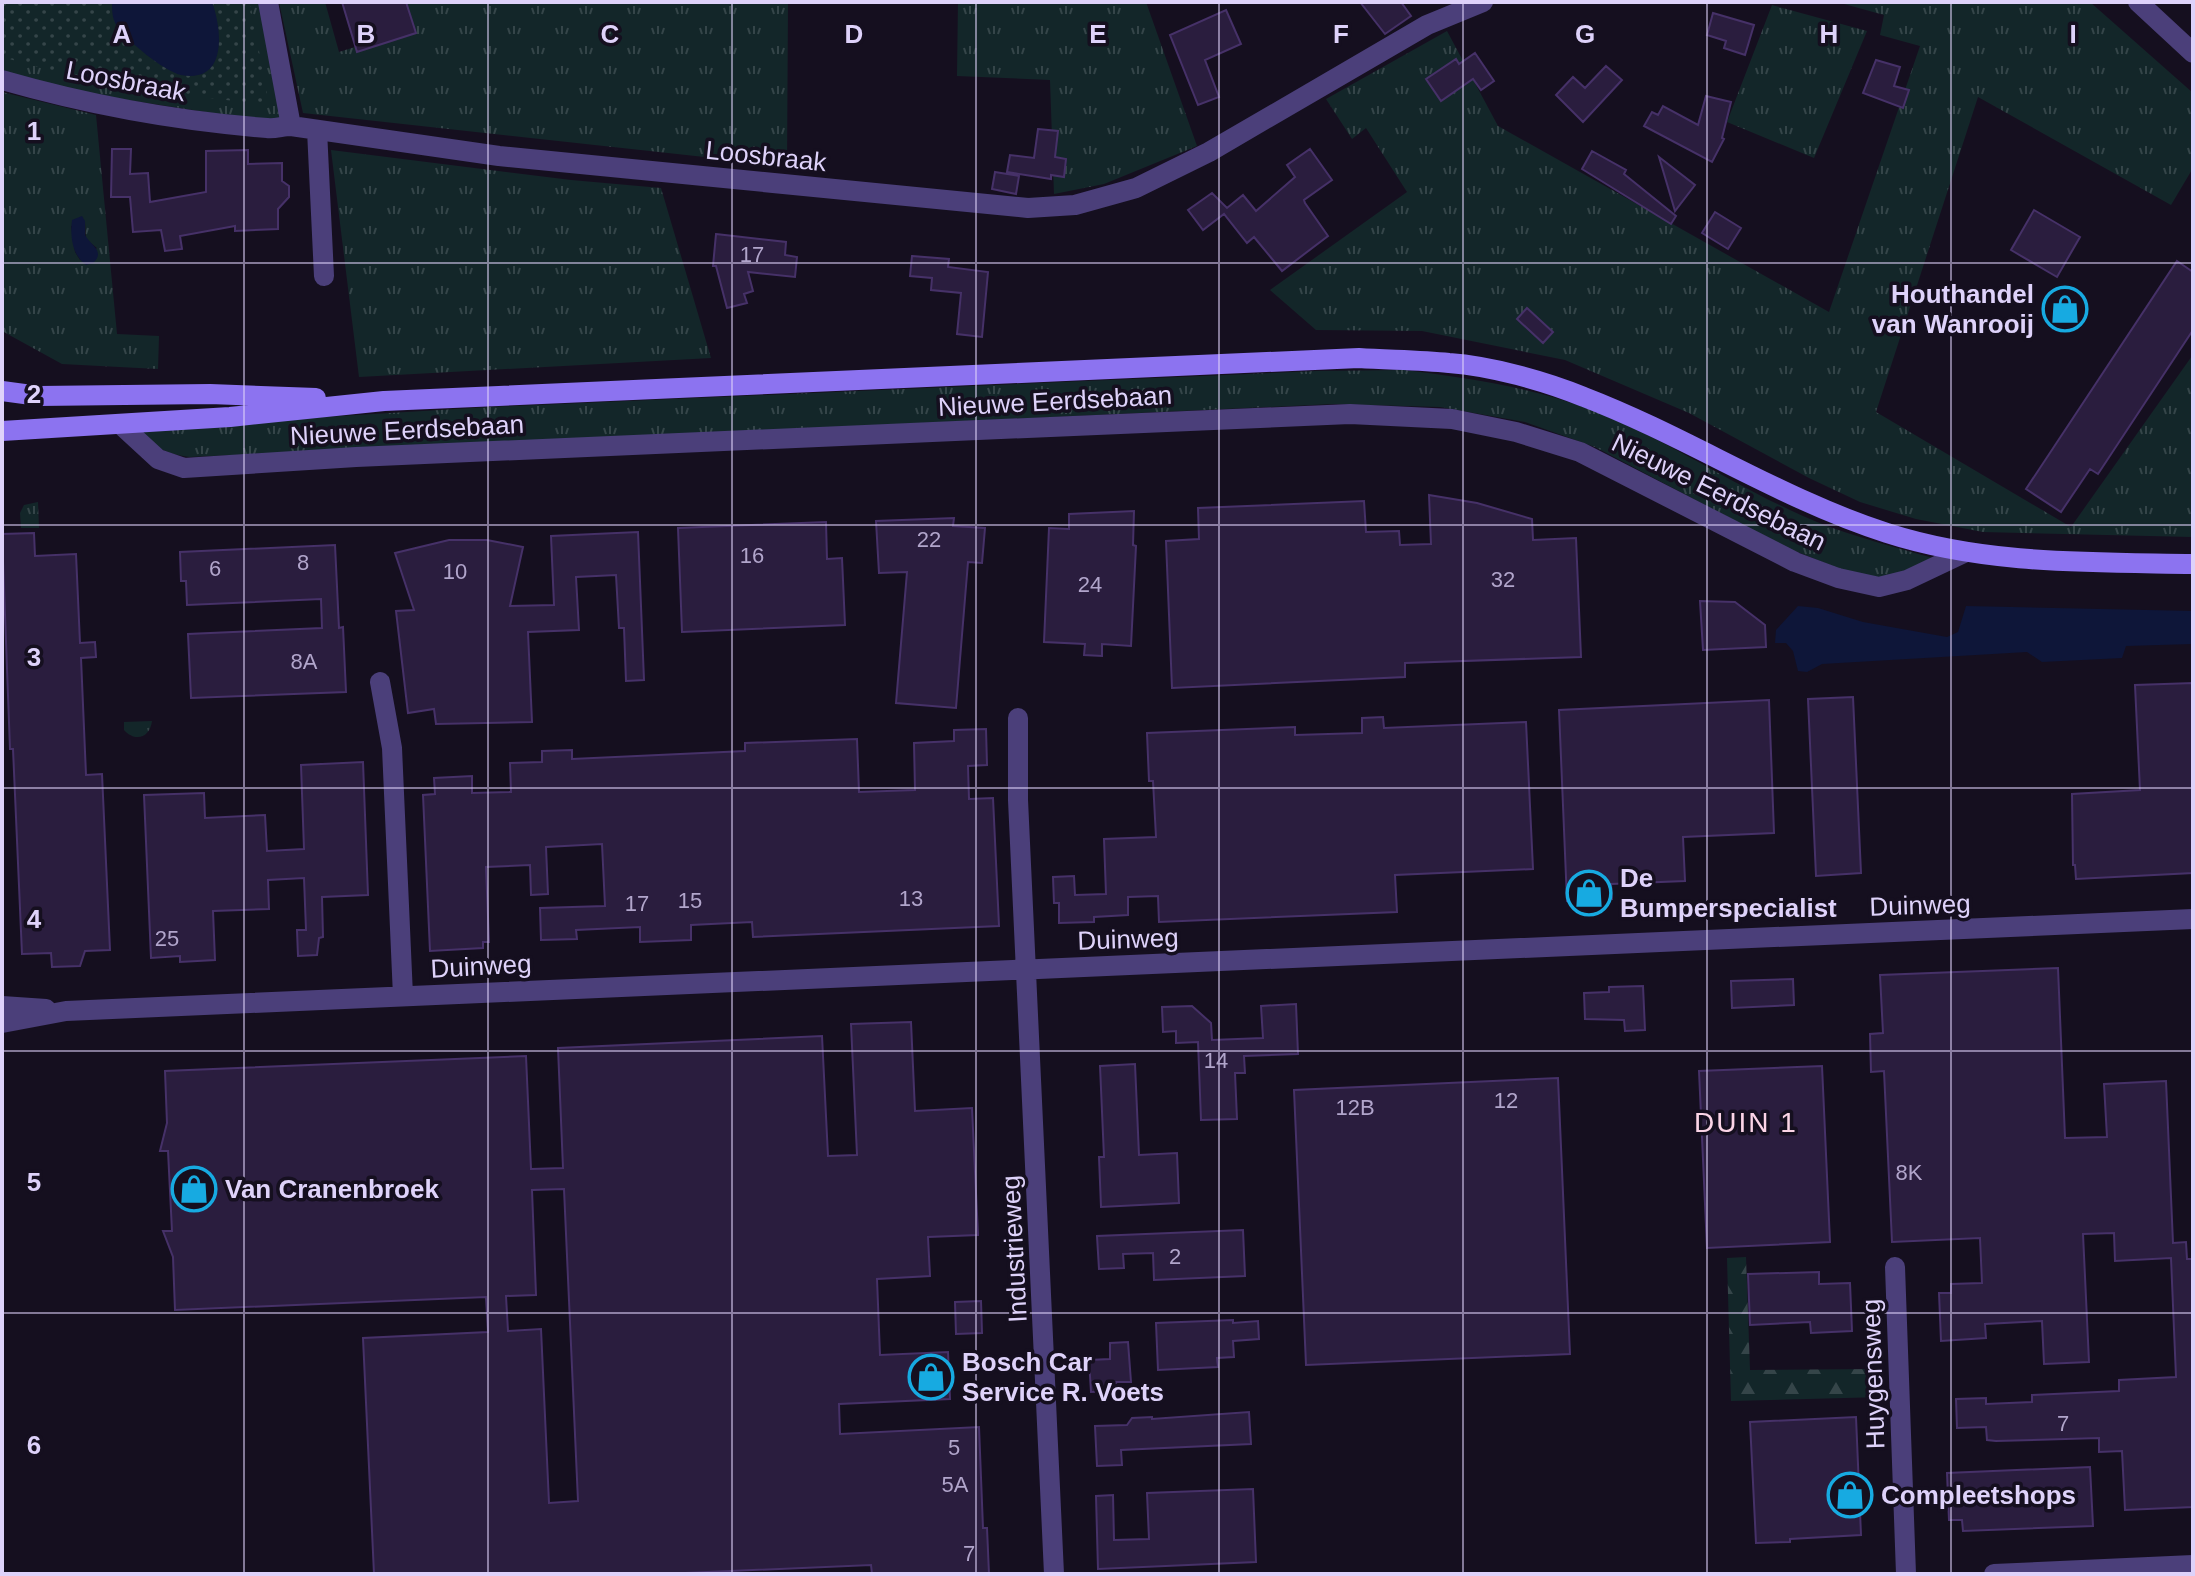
<svg xmlns="http://www.w3.org/2000/svg" width="2195" height="1576" viewBox="0 0 2195 1576" font-family="Arial,sans-serif">
<defs>
<pattern id="grass-tufts" width="24" height="20" patternUnits="userSpaceOnUse" patternTransform="scale(2)"><rect width="24" height="20" fill="#132629"/><path d="M3 7l-1-3M5 7V3M7 7l1-3M15 17l-1-3M17 17v-4M19 17l1-3" fill="none" stroke="#354549"/></pattern>
<pattern id="forest-firs" width="22" height="20" patternUnits="userSpaceOnUse" patternTransform="scale(2)"><rect width="22" height="20" fill="#132629"/><path d="M5 1l3.5 6h-7zM16 11l3.5 6h-7z" fill="#354549"/></pattern>
<pattern id="park-dots" width="8" height="8" patternUnits="userSpaceOnUse" patternTransform="scale(2)"><rect width="8" height="8" fill="#132629"/><path d="M2 2h.1M6 6h.1" fill="none" stroke="#354549" stroke-width="1.8" stroke-linecap="round"/></pattern>
</defs>
<rect width="100%" height="100%" fill="#150f1f"/>
<path fill="url(#grass-tufts)" fill-rule="evenodd" d="M2,2H261L283,116L270,122L102,96L2,73Z
M279,2H325L339,52L405,31L396,2H788L787,166L303,113Z
M958,2H1146L1197,146L1104,184L1054,194L1050,80L957,76Z
M1837,2H2090L2193,93V168L2171,205L1978,97L1876,412L2071,527L2192,356L2193,537L1983,532L1916,519L1860,502L1809,478L1689,413L1565,360L1422,331L1316,330L1270,290L1407,192L1366,128L1352,139L1326,99L1447,31L1498,126L1829,312L1920,46L1880,35L1884,15Z
M1772,5L1867,31L1814,158L1727,122Z
M2,92L96,115L117,334L159,336L158,369L62,364L2,331ZM85,221L86,239L97,248L80,260L75,252L71,226Z
M331,150L571,180L661,188L711,358L359,377Z
M1405,370C1467,378 1530,387 1589,409C1668,439 1739,490 1817,522C1855,537 1894,547 1933,558L1891,579L1863,578L1785,547L1595,447L1525,422L1440,407L1333,404L189,457C166,453 153,449 140,428L489,407L1317,371Z
M38,502L39,528H21L20,513L24,505Z
M152,721C150,737 136,743 124,730V722Z"/>
<path fill="url(#forest-firs)" d="M1746,1257L1750,1370L1880,1369L1882,1397L1731,1401L1727,1258Z"/>
<path fill="url(#park-dots)" d="M2,2H250L269,105L107,86L2,57Z"/>
<path fill="#0e1639" d="M112,2H212C222,29 228,84 181,75C164,71 127,41 117,26C112,19 112,10 112,2Z
M82,216L85,221V235C90,245 106,251 93,263L86,265C72,255 70,236 72,220Z
M1798,606L1818,608L1863,622L1947,637L1958,632L1966,606L2193,611V644L2126,646L2122,658L2042,662L2027,652L1822,664L1807,672L1798,671L1793,651L1786,643H1775L1776,630Z"/>
<path fill="#2a1d3e" stroke="#463168" stroke-width="2" fill-rule="evenodd" d="M342,2H406L416,33L357,52Z
M1360,2H1401L1411,16L1385,34Z
M1226,10L1241,44L1205,60L1219,97L1198,105L1170,35Z
M1713,13L1754,25L1745,55L1724,48L1726,41L1707,35Z
M1475,53L1494,81L1481,90L1473,79L1441,101L1426,79L1456,59L1459,64Z
M1876,60L1900,67L1894,86L1909,90L1903,108L1863,93Z
M1606,66L1622,80L1583,122L1556,95L1573,77L1585,88Z
M1706,96L1731,102L1722,138L1724,139L1712,162L1644,126L1652,112L1658,115L1663,106L1698,125Z
M1038,129L1058,131L1055,157L1066,159L1064,177L1051,175V179L1007,172L1010,155L1034,158Z
M112,149H131L130,174L148,173L150,202L206,192V151L248,150V164L282,163V181L289,186V197L278,209V229L235,231V226L180,236L182,249L165,251L161,230L133,232L130,197H111Z
M1310,149L1332,180L1304,200L1305,203L1328,236L1282,271L1254,237L1247,243L1224,214L1203,230L1188,210L1212,193L1227,208L1243,195L1256,211L1295,177L1287,165Z
M1592,151L1626,170L1624,174L1676,216L1671,224L1582,169Z
M1659,157L1695,185L1675,211Z
M995,172L1019,176L1016,194L992,189Z
M2034,210L2080,237L2057,277L2011,250Z
M1715,212L1741,228L1728,249L1702,233Z
M716,234L786,242L785,255L797,257L795,277L748,272L753,291L744,294L747,303L727,308L716,266H713Z
M912,256L949,259L948,267L988,272L982,337L957,334L961,293L931,290L932,278L910,276Z
M2177,261L2193,272V330L2098,474L2090,469L2061,512L2026,489Z
M1527,308L1553,332L1543,343L1517,319Z
M1429,495L1477,503L1532,519L1533,540L1576,538L1581,657L1405,663V677L1172,688L1166,541L1199,539L1198,508L1364,501L1366,532L1399,531L1400,545L1431,544Z
M1134,511L1133,545L1136,546L1131,646L1102,644V656L1084,655L1085,644L1044,642L1049,528L1069,529V514Z
M954,518L953,526L985,528L982,563L968,562L956,708L896,703L907,572L879,573L876,521Z
M826,522L827,559L842,558L845,625L682,632L678,528Z
M638,532L644,680L626,681L624,628H619L616,575L576,577L579,630L528,632L532,722L436,724L434,709L408,713L396,611L414,610L395,553L449,540H487L523,547L510,606L554,605L551,536Z
M34,533L35,556L76,554L80,643L95,642L96,657L81,658L86,775L102,774L110,950L85,951L80,966L52,967L51,953L22,954L13,749H10L2,534Z
M335,545L339,628L343,627L346,692L191,698L188,634L322,628L321,599L187,605L186,581H181L180,552Z
M1700,601L1735,602L1765,625L1766,647L1703,650Z
M2193,683V873L2076,879L2075,865H2073L2072,794L2140,790L2135,685Z
M1853,697L1861,873L1816,876L1808,699Z
M1769,700L1774,833L1683,837L1685,881L1611,884L1612,899L1567,901L1559,710Z
M1383,717L1384,728L1526,722L1533,869L1395,875L1397,912L1159,922L1158,896L1128,897V915L1094,917V922L1059,923V903H1054L1053,877L1074,876L1075,895L1106,894L1104,839L1156,837L1153,781H1149L1147,733L1295,727V735L1362,733V718Z
M986,729L987,765L968,766L969,799L993,798L999,926L753,937L752,922L691,925V940L640,942V927L576,930L577,939L541,940L540,908L605,906L602,844L546,847L548,894L531,895L530,865L486,867L489,942H483V948L430,951L423,795L435,794L434,778L472,776V793L511,792L510,763L542,762V751L572,750V759L745,751V743L857,739L859,792L915,790L914,743L954,741V730Z
M363,762L368,895L322,897L323,937L319,938L317,955L298,956L297,930H306L304,878L268,880L269,909L213,911L215,960L180,962V956L151,958L144,795L204,793L205,818L265,815L267,851L304,849L301,765Z
M2058,968L2065,1138L2107,1137L2104,1084L2166,1081L2173,1243L2186,1242L2187,1259H2193V1507L2125,1510L2122,1451L2099,1452V1438L1996,1441L1987,1440L1986,1427L1957,1428L1956,1399L1986,1398V1404L2032,1402V1395L2119,1391V1380L2176,1377L2171,1258L2115,1261L2114,1233L2083,1234L2089,1362L2044,1364L2042,1321L1985,1324L1986,1338L1941,1341L1939,1293H1951V1284L1982,1283L1980,1238L1892,1242L1884,1071L1871,1072L1870,1034L1883,1033L1880,975Z
M1793,979L1794,1005L1732,1008L1731,981Z
M1643,986L1645,1030L1625,1031L1624,1020L1585,1019L1584,993L1609,992V987Z
M1296,1004L1298,1054L1244,1056L1245,1073H1235L1237,1119L1201,1120L1198,1042L1176,1043V1031L1163,1032L1162,1007L1192,1006L1211,1023L1212,1040L1263,1038L1261,1006Z
M911,1022L915,1111L972,1108L978,1235L928,1237L930,1276L877,1279L880,1355L948,1352L950,1399L839,1404L840,1434L979,1427L983,1528H987L989,1574H872L871,1565L662,1574H374L363,1338L488,1332L486,1297L175,1310L173,1257L163,1231H172L168,1151H160L167,1123L165,1071L526,1056L531,1169L563,1168L558,1048L822,1036L828,1156L857,1155L851,1024ZM564,1189L578,1501L549,1503L541,1329L508,1331L506,1296L536,1295L532,1190Z
M1135,1064L1139,1155L1177,1153L1179,1203L1101,1207L1099,1157H1104L1100,1066Z
M1822,1066L1830,1242L1707,1248L1699,1071Z
M1558,1078L1570,1354L1306,1365L1294,1090Z
M1243,1230L1245,1276L1154,1280L1153,1253L1123,1254L1124,1268L1099,1269L1097,1236Z
M1819,1272V1284L1850,1283L1852,1331L1811,1333L1810,1322L1750,1325L1748,1274Z
M981,1301L982,1333L956,1334L955,1302Z
M1233,1320V1323L1258,1321L1259,1339L1233,1341L1234,1357L1217,1358L1218,1367L1158,1370L1156,1323Z
M1128,1342L1131,1382H1116L1117,1391L1091,1392L1089,1360L1110,1359V1343Z
M1249,1412L1251,1444L1121,1450L1122,1465L1097,1466L1095,1426L1127,1425L1132,1418L1152,1417V1419Z
M1856,1417L1861,1535L1790,1539V1542L1756,1543L1750,1422Z
M2090,1467L2093,1526L1963,1531L1962,1520H1949L1947,1473Z
M1253,1489L1256,1562L1098,1569L1096,1496L1113,1495L1114,1540L1149,1539L1147,1493Z"/>
<g fill="none" stroke-linecap="round" stroke-linejoin="round">
<path stroke="#4b3f7a" stroke-width="20" d="M268,2L291,126
M2138,2L2193,53
M2,80C89,105 177,121 267,128C275,129 283,126 291,126L499,156L1028,208L1075,205L1136,188L1209,152L1427,25L1483,2
M317,130L324,276
M120,424L158,459L184,468L356,457L1350,414L1452,419L1516,432L1580,452L1795,562L1838,578L1879,587L1907,580L1966,552
M380,682L392,748L403,996
M1018,718V800L1054,1574
M2,1006L46,1009
M2,1023L66,1011L2193,919
M1895,1267L1906,1574
M1994,1574L2193,1565"/>
<path stroke="#8c73f0" stroke-width="20" d="M2,391L39,396L210,394L316,398
M2,431L230,417L384,401L1359,358C1389,360 1419,360 1449,363C1491,366 1545,381 1584,397C1688,437 1781,499 1887,533C1986,565 2091,562 2193,564"/>
</g>
<path fill="none" stroke="#ded2fa" stroke-width="2" stroke-opacity="0.55" d="M244,2V1574M488,2V1574M732,2V1574M976,2V1574M1219,2V1574M1463,2V1574M1707,2V1574M1951,2V1574M2,263H2193M2,525H2193M2,788H2193M2,1051H2193M2,1313H2193"/>
<defs>
<g id="shop-ring" transform="scale(2.3)"><circle r="9.5" fill="#150f1f" stroke="#17aae1" stroke-width="1.5"/><path d="M-5-2.5h2.3a2.7 3.5 0 0 1 5.4 0H5L5.5 6h-11ZM-1.5-2.5h3a1.5 2.3 0 0 0-3 0Z" fill="#17aae1"/></g>
</defs>
<g fill-rule="evenodd">
<use href="#shop-ring" x="2065" y="309"/>
<use href="#shop-ring" x="1589" y="893"/>
<use href="#shop-ring" x="194" y="1189"/>
<use href="#shop-ring" x="931" y="1377"/>
<use href="#shop-ring" x="1850" y="1495"/>
</g>
<g text-anchor="middle" dominant-baseline="central" stroke-width="7" stroke-linejoin="round" paint-order="stroke">
<g font-size="22" fill="#b1a5cb">
<text x="752" y="254">17</text>
<text x="929" y="539">22</text>
<text x="752" y="555">16</text>
<text x="303" y="562">8</text>
<text x="215" y="568">6</text>
<text x="455" y="571">10</text>
<text x="1503" y="579">32</text>
<text x="1090" y="584">24</text>
<text x="304" y="661">8A</text>
<text x="911" y="898">13</text>
<text x="690" y="900">15</text>
<text x="637" y="903">17</text>
<text x="167" y="938">25</text>
<text x="1216" y="1060">14</text>
<text x="1506" y="1100">12</text>
<text x="1355" y="1107">12B</text>
<text x="1909" y="1172">8K</text>
<text x="1175" y="1256">2</text>
<text x="2063" y="1423">7</text>
<text x="954" y="1447">5</text>
<text x="955" y="1484">5A</text>
<text x="969" y="1553">7</text>
</g>
<g font-size="26" fill="#ded2fa" stroke="#150f1f">
<text transform="translate(126 81) rotate(11)">Loosbraak</text>
<text transform="translate(766 156) rotate(6)">Loosbraak</text>
<text transform="translate(1055 401) rotate(-3)">Nieuwe Eerdsebaan</text>
<text transform="translate(407 430) rotate(-3)">Nieuwe Eerdsebaan</text>
<text transform="translate(1719 492) rotate(26)">Nieuwe Eerdsebaan</text>
<text transform="translate(1920 905) rotate(-2)">Duinweg</text>
<text transform="translate(1128 939) rotate(-2)">Duinweg</text>
<text transform="translate(481 966) rotate(-3)">Duinweg</text>
<text transform="translate(1014 1249) rotate(-93)">Industrieweg</text>
<text transform="translate(1873 1374) rotate(-92)">Huygensweg</text>
</g>
<g font-size="26" font-weight="bold" fill="#ded2fa" stroke="#150f1f" text-anchor="start">
<text x="2034" y="294" text-anchor="end">Houthandel<tspan x="2034" dy="30">van Wanrooij</tspan></text>
<text x="1620" y="878">De<tspan x="1620" dy="30">Bumperspecialist</tspan></text>
<text x="225" y="1189">Van Cranenbroek</text>
<text x="962" y="1362">Bosch Car<tspan x="962" dy="30">Service R. Voets</tspan></text>
<text x="1881" y="1495">Compleetshops</text>
</g>
<g font-size="28" letter-spacing="2" fill="#fbd4e6" stroke="#150f1f">
<text x="1746" y="1122">DUIN 1</text>
</g>
</g>
<g font-size="26" text-anchor="middle" font-weight="bold" fill="#ded2fa" stroke="#150f1f" stroke-width="7" stroke-linejoin="round" paint-order="stroke">
<text x="122" y="43">A</text>
<text x="366" y="43">B</text>
<text x="610" y="43">C</text>
<text x="854" y="43">D</text>
<text x="1098" y="43">E</text>
<text x="1341" y="43">F</text>
<text x="1585" y="43">G</text>
<text x="1829" y="43">H</text>
<text x="2073" y="43">I</text>
<text x="34" y="140">1</text>
<text x="34" y="403">2</text>
<text x="34" y="666">3</text>
<text x="34" y="928">4</text>
<text x="34" y="1191">5</text>
<text x="34" y="1454">6</text>
</g>
<rect width="2195" height="1576" fill="none" stroke="#ded2fa" stroke-width="8"/>
</svg>
